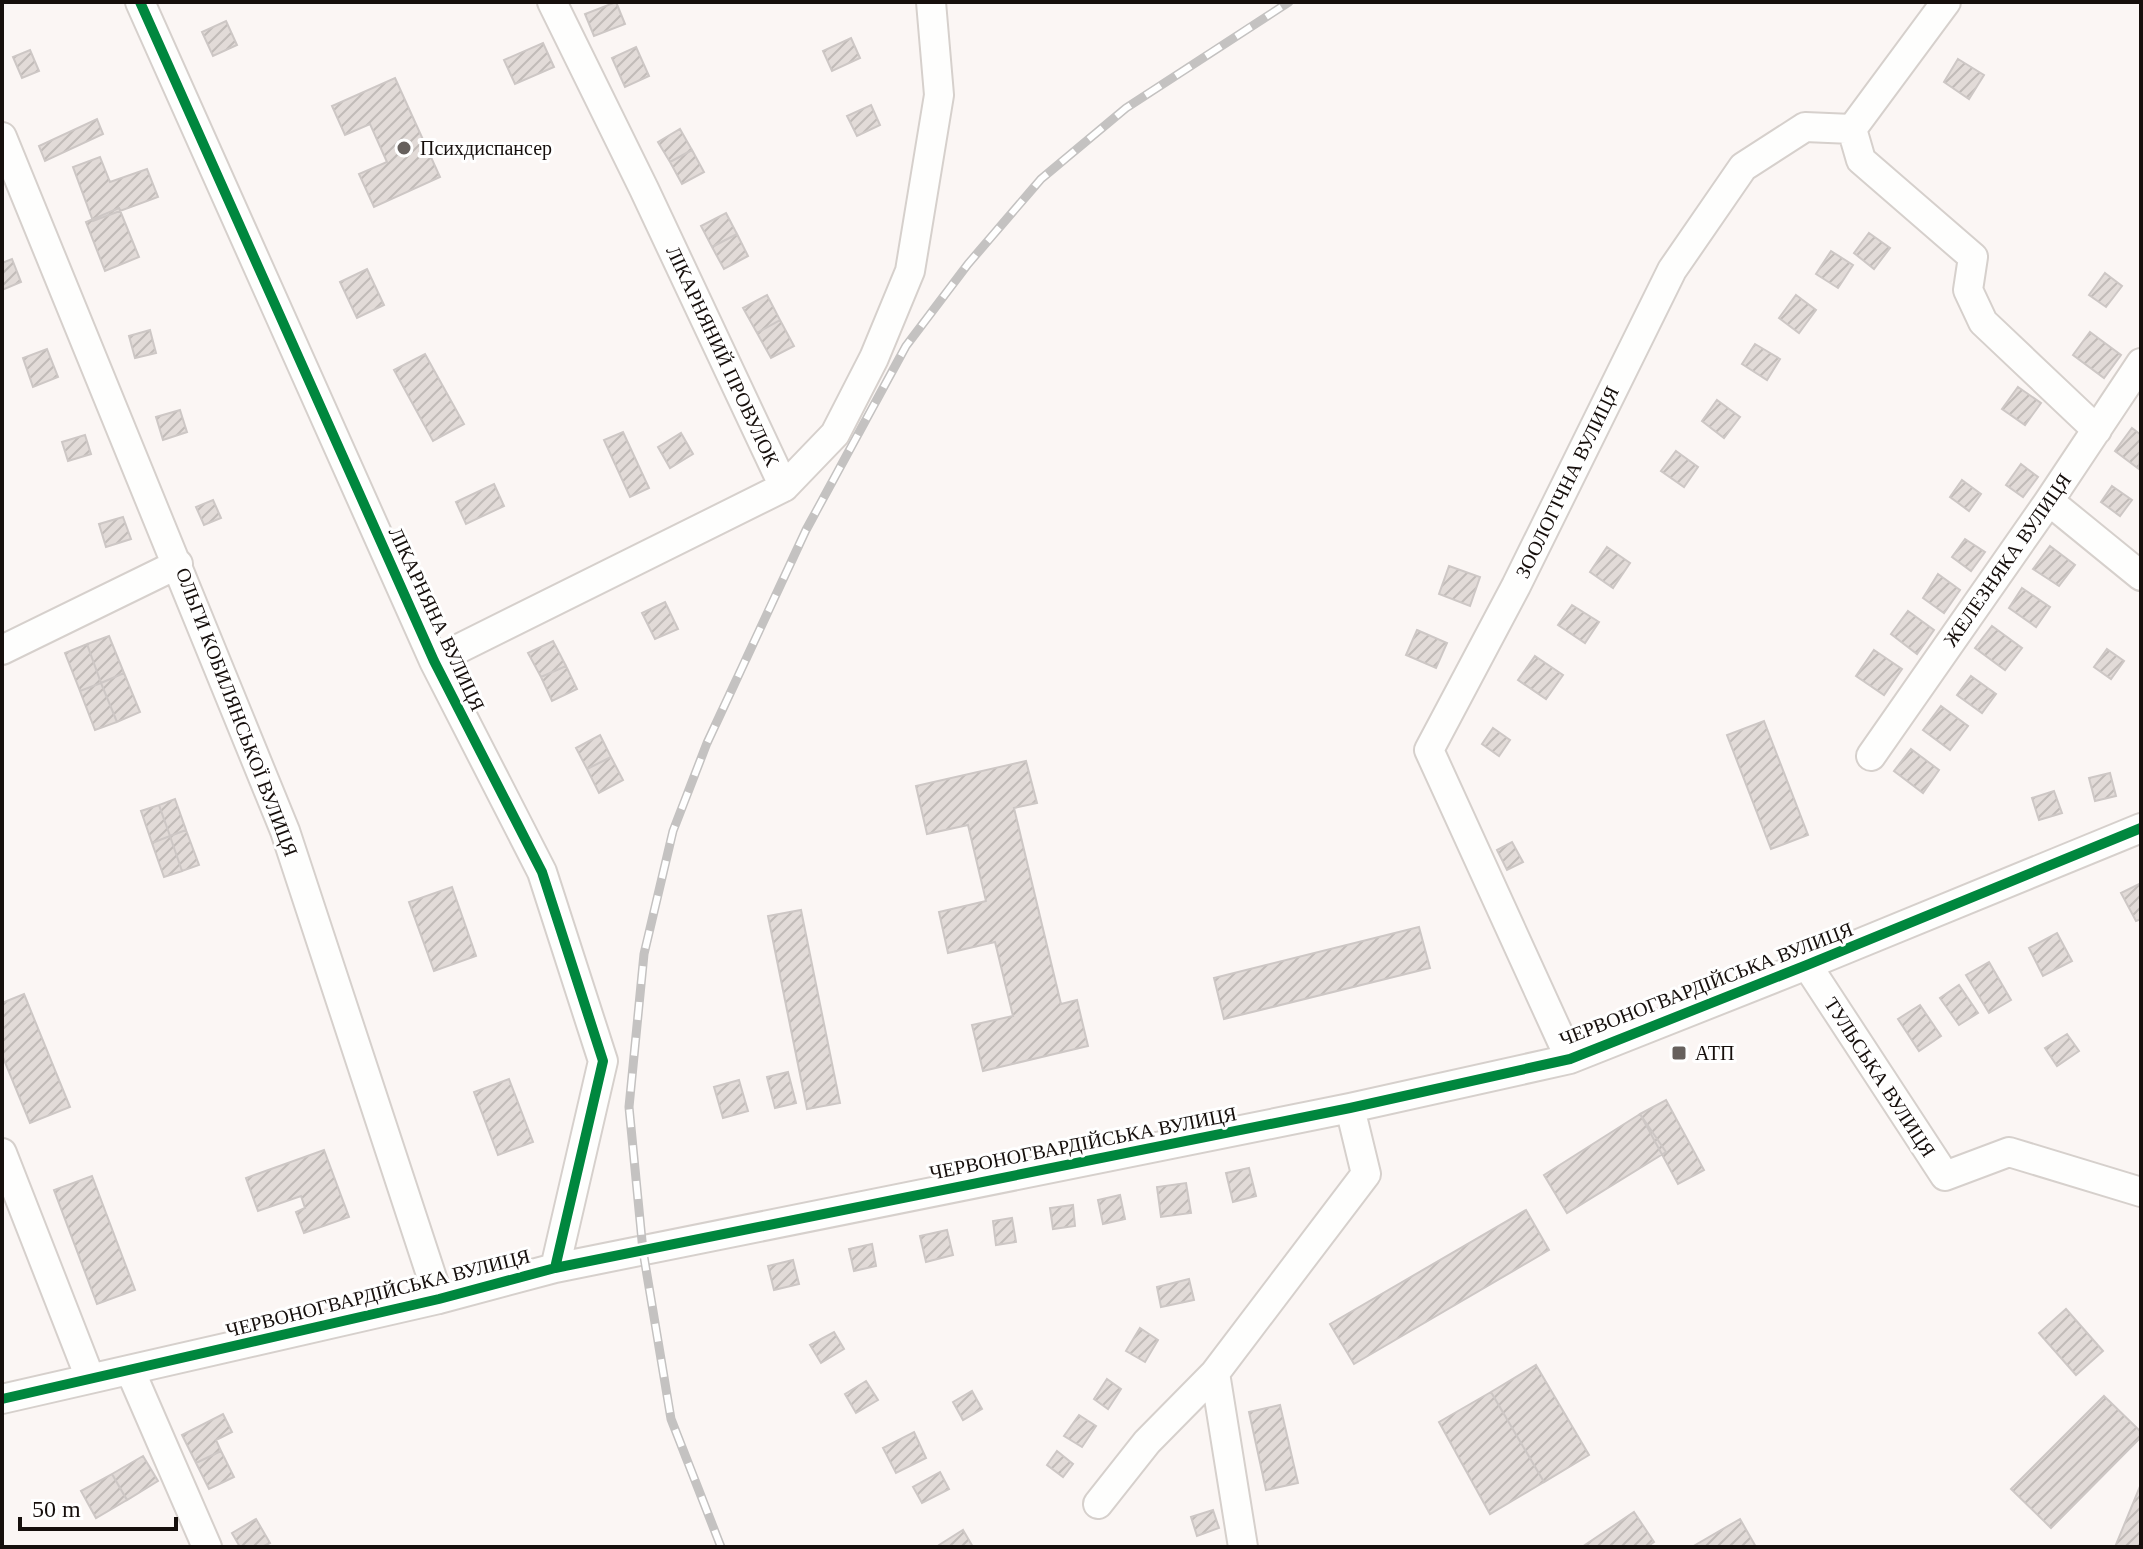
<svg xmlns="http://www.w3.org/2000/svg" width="2143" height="1549" viewBox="0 0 2143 1549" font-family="Georgia,serif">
<defs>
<pattern id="building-hatch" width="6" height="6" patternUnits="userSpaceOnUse" patternTransform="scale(2)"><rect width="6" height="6" fill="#e2dbd8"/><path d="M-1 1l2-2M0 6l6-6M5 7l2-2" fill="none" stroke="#c1bbb8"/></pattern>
</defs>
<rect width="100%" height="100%" fill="#fbf6f4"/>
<path fill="url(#building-hatch)" stroke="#cdc7c5" stroke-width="2" d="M616,2L625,24L594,36L585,14Z
M226,21L237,45L213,56L202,32Z
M851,38L860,58L832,71L823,51Z
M543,43L554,67L515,84L504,60Z
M636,47L649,76L625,87L612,58Z
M30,50L39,71L22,78L13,57Z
M1958,59L1984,75L1969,99L1944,82Z
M395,78L440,177L374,207L359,174L387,162L370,124L345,135L332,106Z
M871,105L880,125L857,136L847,116Z
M97,119L103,134L45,161L39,146Z
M680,129L692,150L670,162L658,142Z
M692,150L704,172L682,184L670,162Z
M100,157L110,182L147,169L158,197L93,221L73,167Z
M119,208L139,257L105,271L86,222Z
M726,213L737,234L712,247L701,226Z
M1869,233L1890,248L1874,269L1854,253Z
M737,234L748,256L724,269L712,247Z
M1831,251L1853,265L1838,288L1816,274Z
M12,259L21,282L2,290V263Z
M367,269L384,305L357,318L340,282Z
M2105,273L2122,286L2106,307L2089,295Z
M767,295L780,320L757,333L743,308Z
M1796,295L1816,310L1799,333L1779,318Z
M780,320L794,346L771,358L757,333Z
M150,330L156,353L135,358L129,336Z
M2090,332L2121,355L2104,378L2073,355Z
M1755,344L1780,359L1767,380L1742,364Z
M47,349L58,377L33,387L23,358Z
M425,354L464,424L433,441L394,370Z
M2018,387L2041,403L2025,425L2002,409Z
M1717,400L1740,417L1724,438L1702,421Z
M180,410L187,432L163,440L156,417Z
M2132,428L2141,435L2139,469L2115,451Z
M623,432L649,488L630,497L604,440Z
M681,433L693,454L670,468L658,447Z
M85,435L91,454L68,461L62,442Z
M1676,451L1698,467L1684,487L1661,471Z
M2021,464L2038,477L2023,497L2006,485Z
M1962,480L1981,494L1969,511L1950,497Z
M494,484L504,506L466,524L456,502Z
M2112,486L2132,500L2120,516L2101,502Z
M213,500L221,518L204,525L196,507Z
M123,517L131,539L106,547L99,524Z
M1965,539L1985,552L1971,571L1952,557Z
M2050,546L2075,565L2059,586L2033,569Z
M1607,547L1630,563L1613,588L1590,572Z
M1449,566L1480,577L1470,606L1439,594Z
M1938,574L1960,590L1944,613L1923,598Z
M2022,588L2050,607L2036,627L2009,608Z
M665,602L678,629L655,639L642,613Z
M1572,605L1599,622L1585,643L1558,625Z
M1908,611L1934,630L1917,654L1891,634Z
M1992,626L2022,648L2005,670L1975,648Z
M1417,630L1447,643L1436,668L1406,655Z
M109,636L124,673L101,683L87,644Z
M553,641L566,666L541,677L528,653Z
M87,644L101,683L80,691L65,653Z
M2107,649L2124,661L2111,679L2094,667Z
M1874,650L1902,669L1884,695L1856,676Z
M1535,656L1563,675L1546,699L1518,680Z
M566,666L577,689L552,701L541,677Z
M124,673L140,712L117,722L101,683Z
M1971,676L1996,694L1982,713L1957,695Z
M101,683L117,722L95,730L80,691Z
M1941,706L1968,726L1950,750L1923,730Z
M1764,721L1808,835L1771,849L1727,735Z
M1493,728L1510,740L1499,756L1482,744Z
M600,735L611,757L587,769L576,748Z
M1911,749L1939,770L1923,793L1894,771Z
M611,757L623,780L599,793L587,769Z
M1026,761L1037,803L1014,808L1061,1004L1077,1000L1088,1046L983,1071L972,1025L1013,1016L995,942L948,953L939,912L986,901L968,825L927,834L916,786Z
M2110,773L2116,796L2095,801L2089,778Z
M2054,791L2062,813L2039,820L2032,798Z
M175,799L186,830L170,836L159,805Z
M159,805L170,836L152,843L141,811Z
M186,830L199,865L182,871L170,836Z
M170,836L182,871L164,877L152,843Z
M1512,842L1523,862L1507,870L1497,850Z
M2141,883V919L2136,921L2121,893Z
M452,887L476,956L434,971L409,902Z
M801,910L840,1103L807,1109L768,916Z
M1419,927L1430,968L1224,1019L1214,978Z
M2057,933L2072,961L2043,976L2029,948Z
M1989,962L2011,1000L1989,1013L1966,975Z
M1959,985L1978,1013L1959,1025L1940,998Z
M24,994L70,1107L30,1123L2,1055V1003Z
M1920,1005L1941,1036L1919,1051L1898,1019Z
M2067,1034L2079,1051L2057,1066L2045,1048Z
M788,1072L796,1103L775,1108L767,1077Z
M509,1079L533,1142L498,1155L474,1092Z
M739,1080L748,1111L723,1118L714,1087Z
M1666,1100L1704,1170L1678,1184L1640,1114Z
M1640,1114L1666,1152L1567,1213L1544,1175Z
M324,1150L349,1217L304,1233L296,1212L305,1208L301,1196L258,1211L246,1178Z
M1249,1168L1256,1196L1233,1202L1226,1173Z
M92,1176L135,1290L97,1304L54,1190Z
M1186,1183L1191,1213L1161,1217L1157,1187Z
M1120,1195L1125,1219L1103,1224L1098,1200Z
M1073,1205L1075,1226L1053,1229L1050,1208Z
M1526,1210L1549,1250L1354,1364L1330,1324Z
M1012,1218L1016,1242L996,1245L993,1221Z
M947,1230L953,1255L926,1262L920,1236Z
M872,1244L876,1266L854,1271L849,1249Z
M793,1260L799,1284L774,1290L768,1266Z
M1189,1279L1194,1300L1161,1307L1157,1287Z
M2066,1309L2103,1351L2076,1375L2039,1333Z
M1140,1328L1158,1340L1145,1362L1126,1351Z
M834,1332L844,1349L821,1363L810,1345Z
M1536,1365L1589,1455L1544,1482L1491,1392Z
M1107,1379L1121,1389L1108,1409L1094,1399Z
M866,1381L878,1400L856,1413L845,1394Z
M972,1391L982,1409L963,1420L953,1402Z
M1491,1392L1544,1482L1490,1514L1439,1422Z
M2104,1396L2141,1432V1437L2051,1528L2011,1489Z
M1280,1405L1298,1483L1266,1490L1249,1412Z
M223,1414L232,1432L216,1440L221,1451L196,1463L182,1435Z
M1079,1415L1096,1426L1082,1447L1064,1436Z
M914,1432L926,1458L896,1473L883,1448Z
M221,1451L234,1477L209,1489L196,1463Z
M1057,1451L1073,1464L1063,1477L1047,1465Z
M143,1456L158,1481L127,1500L112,1474Z
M940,1472L949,1489L922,1503L913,1487Z
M112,1474L127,1500L96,1518L81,1491Z
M2141,1484V1547H2115Z
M1213,1510L1219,1528L1197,1536L1191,1517Z
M1634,1512L1654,1542L1647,1547H1582Z
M256,1519L270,1543L262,1547H240L232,1533Z
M1740,1519L1756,1547H1692Z
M963,1530L973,1547H940L939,1545Z"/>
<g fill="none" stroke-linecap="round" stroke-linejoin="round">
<g stroke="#d6d0cc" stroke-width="32">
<path id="minor" d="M140,2L434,661L542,872L603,1061L555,1268
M1852,129L1861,160L1973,257L1968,290L1983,322L2097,430
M2,137L285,831L439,1299
M784,487L835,434L874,358L910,271L939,95L931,2
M2049,501L2141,576
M2,650L178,564
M434,661L784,487L644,189L552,2
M1871,756L2049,501L2141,363
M1807,965L1945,1176L2009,1152L2141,1192
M1570,1059L1429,750L1516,586L1672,270L1743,167L1805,127L1852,129L1946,2
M2,1153L90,1378
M130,1370L207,1547
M1215,1373L1243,1547
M2,1399L439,1299L555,1268L1350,1108L1570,1059L1807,965L2141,828
M1098,1504L1147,1442L1215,1373L1366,1174L1350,1108"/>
</g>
<use href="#minor" stroke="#fefefd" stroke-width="28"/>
<g stroke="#c4c2c1" stroke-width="9">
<path id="rail" d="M721,1547L671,1419L643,1251L629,1107L644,954L673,831L707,743L806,530L906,346L968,264L1041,179L1126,108L1289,2"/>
</g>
<use href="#rail" stroke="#fff" stroke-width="6" stroke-dasharray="18" stroke-linecap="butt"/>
<g stroke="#fff" stroke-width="15">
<path id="cycleway" d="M140,2L434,661L542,872L603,1061L555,1268
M2,1399L439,1299L555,1268L1350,1108L1570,1059L1807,965L2141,828"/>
</g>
<use href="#cycleway" stroke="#00873e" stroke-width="10"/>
</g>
<g fill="#66605d" stroke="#fff" stroke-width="3">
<circle cx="404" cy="148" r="8"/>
<rect x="1671" y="1045" width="16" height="16" rx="4"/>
</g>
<g text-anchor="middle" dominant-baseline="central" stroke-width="6" stroke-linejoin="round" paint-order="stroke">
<g font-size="20" fill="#160f0c" stroke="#fff" text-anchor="start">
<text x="420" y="148">Психдиспансер</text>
<text x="1695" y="1053">АТП</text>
</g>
<g font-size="20" fill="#160f0c" stroke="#fff">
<text transform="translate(723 356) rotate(65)">ЛІКАРНЯНИЙ ПРОВУЛОК</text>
<text transform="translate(1567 482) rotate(-64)">ЗООЛОГІЧНА ВУЛИЦЯ</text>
<text transform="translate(2007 560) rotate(-55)">ЖЕЛЕЗНЯКА ВУЛИЦЯ</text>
<text transform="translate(437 619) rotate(65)">ЛІКАРНЯНА ВУЛИЦЯ</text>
<text transform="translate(237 712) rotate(69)">ОЛЬГИ КОБИЛЯНСЬКОЇ ВУЛИЦЯ</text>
<text transform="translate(1706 984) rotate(-21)">ЧЕРВОНОГВАРДІЙСЬКА ВУЛИЦЯ</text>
<text transform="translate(1880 1077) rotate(57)">ТУЛЬСЬКА ВУЛИЦЯ</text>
<text transform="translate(1083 1143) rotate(-11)">ЧЕРВОНОГВАРДІЙСЬКА ВУЛИЦЯ</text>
<text transform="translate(378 1293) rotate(-14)">ЧЕРВОНОГВАРДІЙСЬКА ВУЛИЦЯ</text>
</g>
</g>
<rect width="2143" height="1549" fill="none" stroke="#160f0c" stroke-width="8"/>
<path d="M20 1517v12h156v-12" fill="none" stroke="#160f0c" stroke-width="4"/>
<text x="32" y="1517" font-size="24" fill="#160f0c" stroke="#ffffff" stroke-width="6" paint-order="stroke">50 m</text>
</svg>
